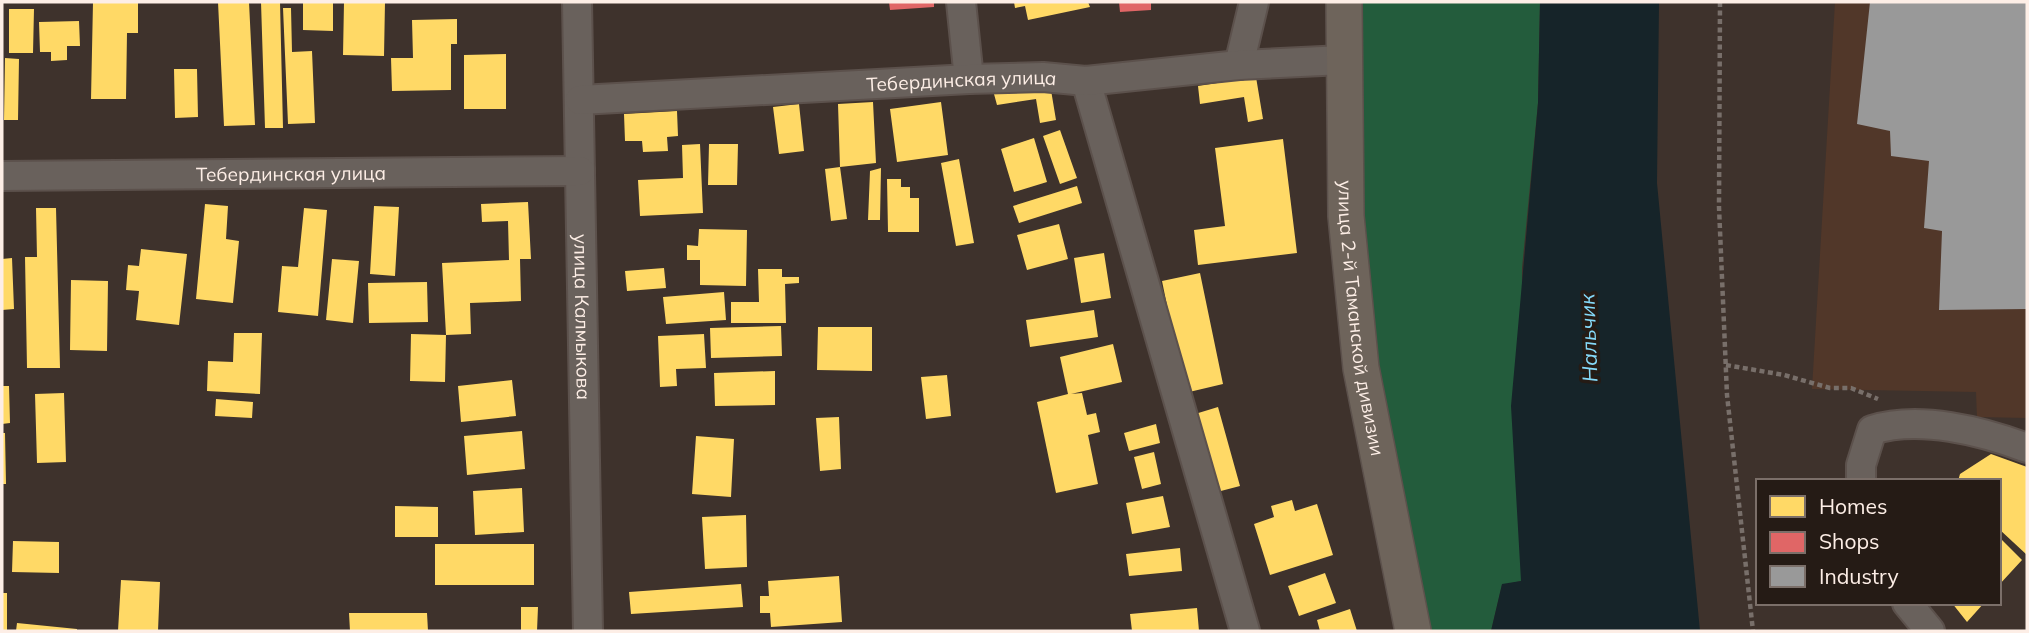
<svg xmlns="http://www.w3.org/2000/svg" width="2029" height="633" viewBox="0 0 2029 633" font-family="Mulish,sans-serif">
<rect width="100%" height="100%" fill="#3e322c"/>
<path fill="#513729" d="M1835,2H2027V418L1977,417L1976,392L1812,389Z"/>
<path fill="#235c3c" d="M1344,2H1540L1538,103L1522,268L1521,581L1502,585L1491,631H1413L1361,368Z"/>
<path fill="#162429" d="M1540,2H1659L1657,183L1700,631H1491L1502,584L1521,581L1511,406L1538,103Z"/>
<path fill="#ffd966" d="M93,2H138V33H127L126,99H91Z
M218,2H249L255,125L224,126Z
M261,2H280L283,128H265Z
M303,2H333V31L303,30Z
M344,2H385L384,56L343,55Z
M1014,2H1088L1090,7L1028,20L1025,6L1015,8Z
M283,8H291L292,52L312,51L315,123L288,124Z
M9,9H34L33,53H9Z
M457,19V44H451V90L392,91L391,58H413L412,20Z
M79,21L80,46H67V60L51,61V52H40L39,22Z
M506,54V109H464V55Z
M5,58L19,59L18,120H4Z
M174,69H197L198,117L175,118Z
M1256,77L1263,119L1248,122L1244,97L1200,104L1198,86Z
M1050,84L1056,120L1040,123L1036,99L997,105L994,94Z
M873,102L876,163L840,167L838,104Z
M941,102L948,155L897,162L890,109Z
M799,104L804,151L779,154L773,107Z
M677,111L678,136L667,137L668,151L643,152L642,141H625L624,114Z
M1060,130L1077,178L1060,184L1043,136Z
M1034,138L1047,182L1014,192L1001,149Z
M1283,139L1297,253L1198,265L1194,230L1225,226L1215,148Z
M700,144L703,213L640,216L638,180L683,178L682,145Z
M709,144H738L737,185H708Z
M959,159L974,243L956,246L941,163Z
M840,167L847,219L831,221L825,169Z
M881,168L880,220H868L870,171Z
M887,179H901V187H910V198H919V232H888Z
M1077,186L1082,203L1019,223L1013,206Z
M528,202L531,259H520L521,301L470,303L471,334L446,335L445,382L410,381L411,334L446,335L442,263L509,260L508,221L482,222L481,204Z
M205,204L228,206L226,239L239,241L233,303L196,299Z
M374,206L399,207L395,276L370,274Z
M36,208H56L60,368H27L25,257H37Z
M304,208L327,210L318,316L278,312L282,266L298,267Z
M1059,224L1068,259L1027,270L1017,235Z
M699,229L747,230L746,286L700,285V260H687V245L698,246Z
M141,249L187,254L179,325L136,320L139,291L126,290L128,265L139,266Z
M1104,253L1111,298L1081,303L1074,258Z
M12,258L14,309L2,310V259Z
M332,259L359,261L353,323L326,320Z
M664,268L666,288L627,291L625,271Z
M758,269H782V277H799V283L785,284L786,323H731V302H759Z
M1200,273L1223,384L1185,393L1162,281Z
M71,280L108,281L107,351L70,350Z
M427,282L428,322L369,323L368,283Z
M724,292L726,320L666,324L663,297Z
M1094,310L1098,337L1030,347L1026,320Z
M781,326L782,356L711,358L710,328Z
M818,327H872V371L817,370Z
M234,333H262L260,394L207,391L208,361L233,362Z
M704,334L706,368L676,369L677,386L660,387L658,336Z
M1113,344L1122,382L1071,394L1082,393L1087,415L1096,413L1100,432L1088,435L1098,484L1056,493L1037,402L1068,394L1060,357Z
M775,371V405L715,406L714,373Z
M947,375L951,416L926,419L921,377Z
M512,380L516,416L461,422L458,386Z
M2,386H9L10,423L2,424Z
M64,393L66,462L37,463L35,394Z
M216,399L253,402L252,418L215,416Z
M1218,407L1240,486L1217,492L1195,414Z
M839,417L841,469L820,471L816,418Z
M1156,424L1160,443L1129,451L1124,433Z
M522,431L525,469L467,475L464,436Z
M2,433H5L6,484H2Z
M696,436L734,439L731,497L692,494Z
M1154,452L1161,484L1142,489L1134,457Z
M1991,454L2027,467V555L1999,529V481H1958L1960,474Z
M522,488L524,532L475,535L473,491Z
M1163,496L1170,527L1132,534L1126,503Z
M1292,500L1295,511L1317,504L1333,555L1270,575L1254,524L1274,517L1271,506Z
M395,506L438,507V537H395Z
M746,515L747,567L705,569L702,517Z
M1999,537L2022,560L1999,585Z
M13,541L59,542V573L12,572Z
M435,544H534V585H435Z
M1180,548L1182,571L1129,576L1126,554Z
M1325,573L1336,603L1299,616L1288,586Z
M839,576L842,622L771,627L770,613H760V596H769L768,581Z
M121,580L160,582L158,631H118Z
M741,584L743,607L631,614L629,592Z
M2,593H7V631H2Z
M1952,603H1984L1967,622Z
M521,607H538L537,631H521Z
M1197,608L1199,631H1132L1130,614Z
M1350,609L1357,631H1320L1317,620Z
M349,613H427L428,631H350Z
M17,623L77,629V631H16Z"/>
<path fill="#e06666" d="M889,2H934V7L890,10Z
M1119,2H1151V10L1120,12Z"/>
<path fill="#999" d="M1870,2H2027V309L1939,310L1942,231L1924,228L1929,161L1891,156L1890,131L1857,124Z"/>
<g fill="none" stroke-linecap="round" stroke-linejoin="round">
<g stroke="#5c514c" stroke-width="32">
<g id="minor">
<path id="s1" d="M577,2L588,631"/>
<path d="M961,2L969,79"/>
<path d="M1239,65L1254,2"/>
<path d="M1086,81L1245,631"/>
<path id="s2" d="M580,100L969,79L1043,77L1086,81L1239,65L1343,60"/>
<path id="s3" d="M2,176L580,171"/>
<path d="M1861,481V465L1872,430C1919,415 1982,431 2027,448"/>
<path d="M1907,603L1930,631"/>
</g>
</g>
<g stroke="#5c514c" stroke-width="38">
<g id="major">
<path id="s4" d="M1344,2L1346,216L1361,368L1413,631"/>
</g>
</g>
<path stroke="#786f6a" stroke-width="4.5" stroke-dasharray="5 3.5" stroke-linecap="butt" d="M1720,2L1719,207L1727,395L1753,631
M1726,365L1784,375L1830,388H1851L1878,399"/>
<use href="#minor" stroke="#69615c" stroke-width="28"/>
<use href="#major" stroke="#6e645b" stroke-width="35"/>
</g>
<g text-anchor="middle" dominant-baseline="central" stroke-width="7" stroke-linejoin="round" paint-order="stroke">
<g font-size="19" fill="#fdeee6" stroke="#251b15">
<text stroke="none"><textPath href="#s2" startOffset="382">Тебердинская улица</textPath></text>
<text stroke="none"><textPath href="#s3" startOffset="289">Тебердинская улица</textPath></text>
<text stroke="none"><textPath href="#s1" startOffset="315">улица Калмыкова</textPath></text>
<text stroke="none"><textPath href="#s4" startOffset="317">улица 2-й Таманской дивизии</textPath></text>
</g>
<g font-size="21" font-style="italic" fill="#85d9f9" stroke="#251b15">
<text transform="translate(1588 338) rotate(-92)">Нальчик</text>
</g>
</g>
<rect width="2029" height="633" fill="none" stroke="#fdeee6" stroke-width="7"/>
<rect x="1756" y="479" width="245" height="126" fill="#251b15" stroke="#7b6f69" stroke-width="2"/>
<rect x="1770" y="496" width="35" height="21" fill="#ffd966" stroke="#7b6f69" stroke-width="2"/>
<text x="1819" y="514" font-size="21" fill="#fdeee6">Homes</text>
<rect x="1770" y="532" width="35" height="21" fill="#e06666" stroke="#7b6f69" stroke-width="2"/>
<text x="1819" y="549" font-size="21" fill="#fdeee6">Shops</text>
<rect x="1770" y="566" width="35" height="21" fill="#999999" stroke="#7b6f69" stroke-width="2"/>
<text x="1819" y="584" font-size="21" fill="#fdeee6">Industry</text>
</svg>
